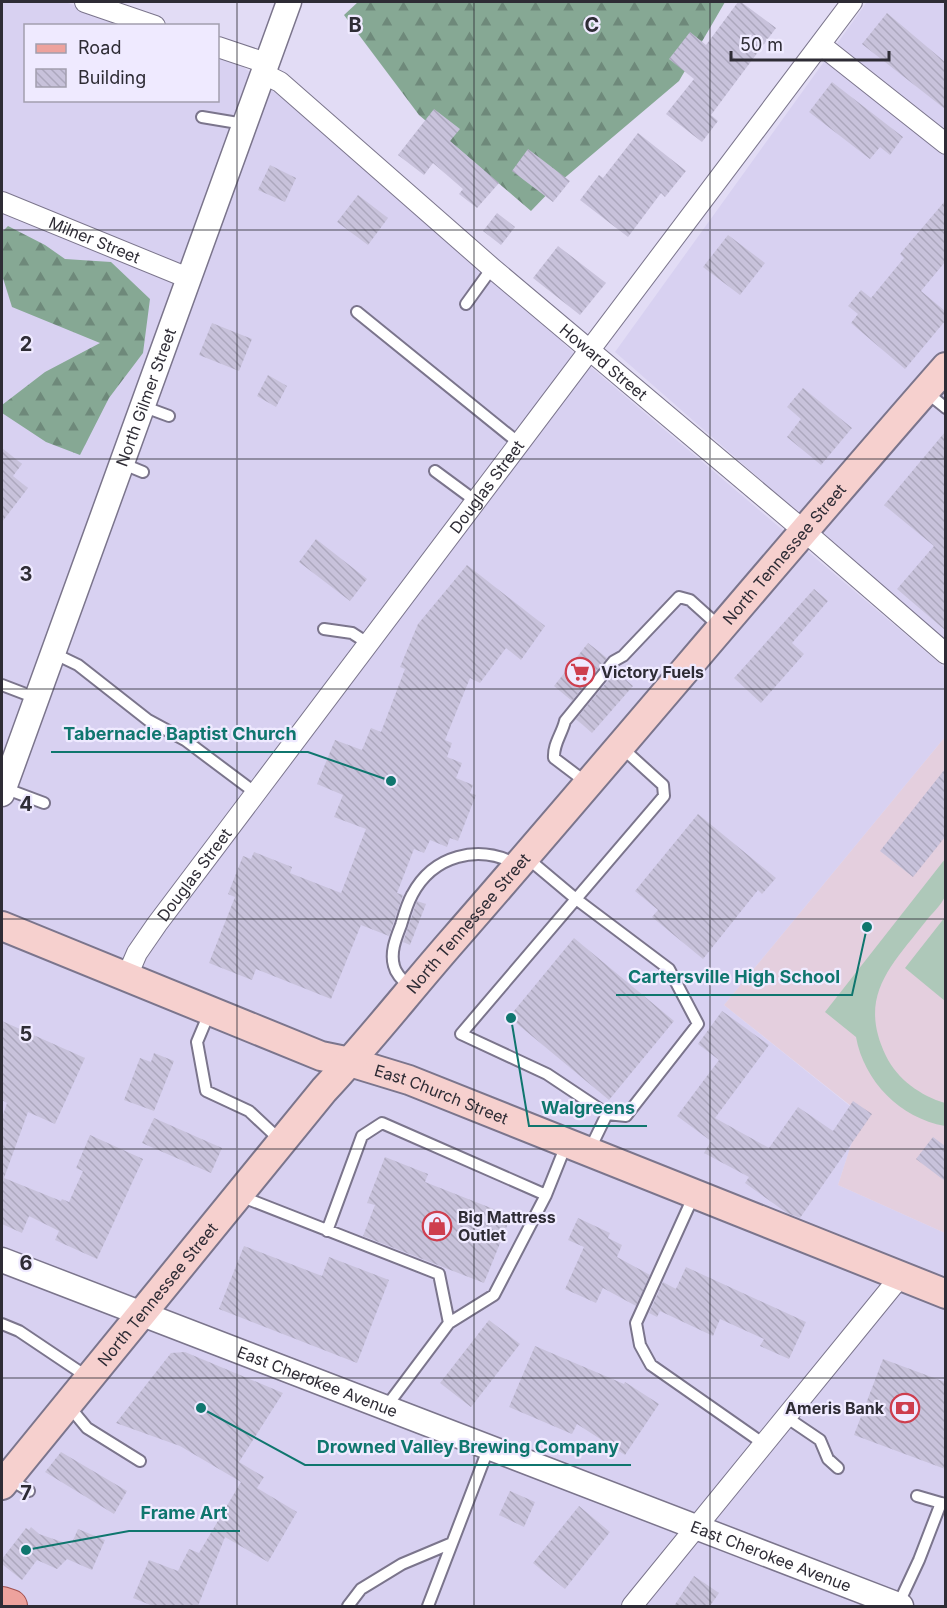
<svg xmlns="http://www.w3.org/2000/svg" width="947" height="1608" viewBox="0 0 947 1608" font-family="Inter,sans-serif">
<defs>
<pattern id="forest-firs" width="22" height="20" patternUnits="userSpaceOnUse" patternTransform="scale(1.5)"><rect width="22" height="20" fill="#86a894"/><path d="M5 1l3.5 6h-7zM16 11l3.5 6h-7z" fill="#6e897a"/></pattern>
<pattern id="building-back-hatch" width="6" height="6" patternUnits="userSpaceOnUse" patternTransform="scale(1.5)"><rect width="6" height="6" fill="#c8c2db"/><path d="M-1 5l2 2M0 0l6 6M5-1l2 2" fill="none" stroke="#aca7bd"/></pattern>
</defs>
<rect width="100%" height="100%" fill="#e2dcf5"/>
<path fill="#d8d1f1" d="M2,2H65L131,25L26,26V100H218V57L241,65L492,268L566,346L945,668V737L724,1005L861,1115L838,1185L945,1233L946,1606H2Z
M867,2H945V641L615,352Z"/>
<path fill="#e4cfde" d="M945,737V1233L838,1185L861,1114L724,1005Z"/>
<path fill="url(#forest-firs)" d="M358,2H725L679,81L555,186L531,211L419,115L344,15Z
M8,226L45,245L65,259L111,262L150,299L143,353L109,398L80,455L46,442L2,413V405L45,372L100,343L12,307L2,275V232Z"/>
<path fill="#aec8b9" d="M945,859C946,868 947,889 945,896C942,905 931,914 926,921C891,966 857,996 886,1056C897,1079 921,1096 945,1103V1126C900,1118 864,1081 856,1037L825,1012Z
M945,917V1001L905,968Z"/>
<path fill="url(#building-back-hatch)" d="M738,2H741L776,28L711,115L718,121L702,142L666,114L694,79L669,59L690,32L706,45Z
M887,13L945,62V109L862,44Z
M832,82L903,137L890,155L880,147L870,159L809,112Z
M434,109L460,129L450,141L499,183L477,208L459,194L463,189L433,163L424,175L398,155Z
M638,133L686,171L665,197L661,193L628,237L580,200L599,175L603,178Z
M528,149L570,181L553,202L512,171Z
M270,165L296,178L285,202L258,190Z
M358,195L388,218L368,245L337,222Z
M945,201V262L921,291L945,311V321L905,369L851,323L858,314L848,306L861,290L871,298L904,258L900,254Z
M497,213L515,227L501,245L483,231Z
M728,235L765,263L740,295L703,267Z
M558,246L606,283L580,315L533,278Z
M212,323L252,339L239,371L199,355Z
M268,375L287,386L276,407L257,396Z
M803,388L852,428L821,465L787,437L801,419L787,407Z
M945,432V630L897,589L934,546L884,505Z
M2,448L22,464L13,476L28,488L2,522Z
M316,539L367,579L350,601L299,562Z
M467,565L545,626L521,660L506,648L480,683L470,678L445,740L452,743L447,757L462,763L456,778L473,785L470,793L476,795L458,841L450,838L447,847L430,840L424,853L414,849L397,893L403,895L389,936L361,925L331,999L256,969L252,980L209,963L235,897L228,894L243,856L251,859L254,852L292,867L290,873L341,893L366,829L334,817L343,795L317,784L335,740L362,750L371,728L381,732L405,669L400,667L418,624Z
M814,589L828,601L792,643L804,654L761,703L734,678Z
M588,643L607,658L572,701L554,686Z
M616,671L633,686L592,733L576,719Z
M945,769V837L913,877L880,851Z
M698,814L776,878L762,894L758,890L703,959L652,917L658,910L635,891Z
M417,901L426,904L410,945L403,942Z
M574,938L674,1021L609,1100L509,1017Z
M722,1011L769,1045L715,1118L769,1148L798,1107L833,1131L853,1101L872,1114L800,1218L787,1213L745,1183L749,1177L704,1153L711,1141L677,1116L719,1060L698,1044Z
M2,1021L85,1058L55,1124L28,1112L4,1178L61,1201L62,1199L69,1202L83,1171L76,1168L90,1135L143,1159L97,1259L55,1240L59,1231L29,1216L22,1233L2,1224V1118L7,1103L2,1100Z
M154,1053L174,1061L154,1111L124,1100L140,1058L151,1062Z
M154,1118L222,1148L211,1173L142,1143Z
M933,1137L945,1146V1181L916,1159Z
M385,1157L428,1174L425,1182L511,1216L484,1283L363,1236L375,1205L367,1203Z
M578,1218L610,1233L608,1238L622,1245L617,1257L650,1275L636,1306L603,1288L596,1303L565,1289L584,1247L568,1240Z
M244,1246L322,1276L329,1257L389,1280L357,1363L219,1309Z
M686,1267L806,1322L789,1359L760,1346L764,1339L720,1319L713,1336L660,1311L657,1317L649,1313L663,1282L676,1289Z
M489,1320L520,1344L471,1407L440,1383Z
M535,1346L624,1384L625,1382L659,1404L625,1455L577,1424L572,1434L509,1407Z
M185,1352L283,1393L239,1462L264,1477L257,1488L297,1512L268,1562L225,1537L198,1606H153L133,1598L149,1560L178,1571L189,1549L199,1553L241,1482L180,1446L116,1423L171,1353Z
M883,1359L945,1382V1469L854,1435Z
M61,1452L127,1491L114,1514L45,1472Z
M510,1491L535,1502L524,1527L499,1515Z
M579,1506L610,1532L565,1589L533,1563Z
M31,1527L39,1534L71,1545L78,1529L105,1540L92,1570L67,1559L57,1569L37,1560L22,1580L2,1564V1559L26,1528L29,1530Z
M694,1576L719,1593L710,1606H674Z"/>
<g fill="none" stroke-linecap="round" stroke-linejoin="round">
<g stroke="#7b758c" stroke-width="14">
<path id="service" d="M202,117L244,124
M466,304L492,268
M357,312L520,444
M925,391L946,408
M142,406L169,416
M121,463L143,472
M435,471L477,502
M324,629L352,633L369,644
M53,653L78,665L148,720L185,740L257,794
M2,685L36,698
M587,783L554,758C553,744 562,734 565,721L614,661L623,656L679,597L690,600L720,627
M4,788L44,803
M526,857L576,899L461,1034L547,1074L607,1114L589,1151
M411,988C404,981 396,975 394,966C390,952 396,938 401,925C404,915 407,904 412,895C433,855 478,844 516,864
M210,1011L197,1042L206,1091L249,1111L280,1140
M607,1114L626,1116L698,1024L669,969L576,899L664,796L663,785L620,746
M546,1195L566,1145
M694,1195L636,1323L640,1345L651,1365L764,1444
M240,1196L439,1274L449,1323
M327,1231L362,1136L382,1123L546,1195L494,1295L449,1323L386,1407
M2,1324L19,1331L89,1378
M68,1405L87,1428L140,1461
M786,1417L820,1440L828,1459L838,1468
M8,1478L29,1491
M917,1496L941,1503
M898,1605L919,1560L941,1503L946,1504
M348,1606L361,1589L402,1564L452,1543
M428,1606L489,1447"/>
</g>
<g stroke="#7b758c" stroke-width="22">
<g id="minor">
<path d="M85,2L155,26"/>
<path d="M821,45L946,144"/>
<path d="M218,47L266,63"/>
<path id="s1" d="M262,73L280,82L492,268L803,530L946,654"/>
<path id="s2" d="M2,202L188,278"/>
<path id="s3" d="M127,976L137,953L157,924L852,2"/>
<path d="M632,1606L900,1277"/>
</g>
</g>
<g stroke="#7b758c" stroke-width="27">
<g id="tertiary">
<path id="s4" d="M2,794L289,2"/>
<path id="s5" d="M2,1260L901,1606"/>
</g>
</g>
<g stroke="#7b758c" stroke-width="32">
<g id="secondary">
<path id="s6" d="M2,926L321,1056L350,1062L409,1080L946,1294"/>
<path id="s7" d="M2,1485L324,1090C370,1041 411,988 455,938C620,749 780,556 946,367"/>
</g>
</g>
<g stroke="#a2504e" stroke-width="34">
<path id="primary" d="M2,1603L11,1606"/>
</g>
<use href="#service" stroke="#fff" stroke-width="10"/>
<use href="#minor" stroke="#fff" stroke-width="20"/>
<use href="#tertiary" stroke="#fff" stroke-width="24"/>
<use href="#secondary" stroke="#f6d0ce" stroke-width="28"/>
<use href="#primary" stroke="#eda29d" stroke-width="32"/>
</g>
<path fill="none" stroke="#2e2c35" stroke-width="1.5" stroke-opacity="0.55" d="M237,2V1606M474,2V1606M710,2V1606M2,230H946M2,459H946M2,689H946M2,919H946M2,1149H946M2,1378H946"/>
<defs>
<g id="supermarket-ring" transform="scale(1.5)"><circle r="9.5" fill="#efeaff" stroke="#ce3e4e" stroke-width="1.5"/><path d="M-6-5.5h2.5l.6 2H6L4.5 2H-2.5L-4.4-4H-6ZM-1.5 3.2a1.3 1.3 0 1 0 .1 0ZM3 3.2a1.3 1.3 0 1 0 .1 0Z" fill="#ce3e4e"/></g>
<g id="shop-ring" transform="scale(1.5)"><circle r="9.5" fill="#efeaff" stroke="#ce3e4e" stroke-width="1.5"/><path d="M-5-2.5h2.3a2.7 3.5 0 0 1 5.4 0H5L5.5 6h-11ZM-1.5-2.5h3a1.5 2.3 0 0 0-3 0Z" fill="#ce3e4e"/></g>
<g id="bank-ring" transform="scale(1.5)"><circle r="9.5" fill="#efeaff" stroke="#ce3e4e" stroke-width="1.5"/><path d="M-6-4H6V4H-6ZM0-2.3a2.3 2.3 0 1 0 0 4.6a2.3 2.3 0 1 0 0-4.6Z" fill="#ce3e4e"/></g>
</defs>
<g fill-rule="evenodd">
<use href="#supermarket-ring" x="580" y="672"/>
<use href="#shop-ring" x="437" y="1226"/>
<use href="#bank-ring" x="905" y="1408"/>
</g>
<g text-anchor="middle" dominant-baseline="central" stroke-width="4.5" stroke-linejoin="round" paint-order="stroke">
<g font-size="16" fill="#2e2c35" stroke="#efeaff">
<text stroke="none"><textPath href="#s2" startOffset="100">Milner Street</textPath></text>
<text stroke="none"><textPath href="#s1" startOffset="448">Howard Street</textPath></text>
<text stroke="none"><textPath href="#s4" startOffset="422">North Gilmer Street</textPath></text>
<text stroke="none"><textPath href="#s3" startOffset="608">Douglas Street</textPath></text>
<text stroke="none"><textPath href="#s7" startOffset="1216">North Tennessee Street</textPath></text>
<text stroke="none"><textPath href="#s3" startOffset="122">Douglas Street</textPath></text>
<text stroke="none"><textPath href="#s7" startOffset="730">North Tennessee Street</textPath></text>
<text stroke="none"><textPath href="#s6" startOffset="471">East Church Street</textPath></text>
<text stroke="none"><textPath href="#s7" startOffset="246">North Tennessee Street</textPath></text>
<text stroke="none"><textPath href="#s5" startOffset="338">East Cherokee Avenue</textPath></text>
<text stroke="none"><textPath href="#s5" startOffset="824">East Cherokee Avenue</textPath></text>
</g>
<g font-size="16" font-weight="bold" fill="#2e2c35" stroke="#efeaff" text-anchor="start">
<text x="601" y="672">Victory Fuels</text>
<text x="458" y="1217">Big Mattress<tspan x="458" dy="18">Outlet</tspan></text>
<text x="884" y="1408" text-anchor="end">Ameris Bank</text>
</g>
</g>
<g font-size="20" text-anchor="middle" font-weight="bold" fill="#2e2c35" stroke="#efeaff" stroke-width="4.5" stroke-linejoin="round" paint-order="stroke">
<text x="355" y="32">B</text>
<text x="592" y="32">C</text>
<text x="26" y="351">2</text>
<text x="26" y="581">3</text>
<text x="26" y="811">4</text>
<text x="26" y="1041">5</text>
<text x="26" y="1270">6</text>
<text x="26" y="1500">7</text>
</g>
<path fill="none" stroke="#0f766e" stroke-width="2" d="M391 781L308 752H51M867 927L852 995H616M511 1018L529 1126H647M201 1408L305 1465H631M26 1550L129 1531H240"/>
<g fill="#0f766e" stroke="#efeaff" stroke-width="2">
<circle cx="391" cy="781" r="6"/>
<circle cx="867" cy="927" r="6"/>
<circle cx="511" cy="1018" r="6"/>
<circle cx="201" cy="1408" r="6"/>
<circle cx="26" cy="1550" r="6"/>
</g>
<g font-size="18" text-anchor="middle" font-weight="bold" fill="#0f766e" stroke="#efeaff" stroke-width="4.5" stroke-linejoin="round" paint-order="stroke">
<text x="180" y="740">Tabernacle Baptist Church</text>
<text x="734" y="983">Cartersville High School</text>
<text x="588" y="1114">Walgreens</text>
<text x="468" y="1453">Drowned Valley Brewing Company</text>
<text x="184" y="1519">Frame Art</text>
</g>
<rect width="947" height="1608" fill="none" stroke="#2e2c35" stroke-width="6"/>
<rect x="24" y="24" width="195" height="78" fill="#efeaff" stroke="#a29eae" stroke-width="1.5"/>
<rect x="36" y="44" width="30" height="9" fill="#eda29d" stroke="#a29eae" stroke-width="1.5"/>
<text x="78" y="54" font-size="18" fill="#2e2c35">Road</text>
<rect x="36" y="69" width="30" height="18" fill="url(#building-back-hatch)" stroke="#a29eae" stroke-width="1.5"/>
<text x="78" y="84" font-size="18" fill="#2e2c35">Building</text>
<path d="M731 51v9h158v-9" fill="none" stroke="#2e2c35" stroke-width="3"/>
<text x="740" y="51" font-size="18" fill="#2e2c35" stroke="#efeaff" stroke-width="4.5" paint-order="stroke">50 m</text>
</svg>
